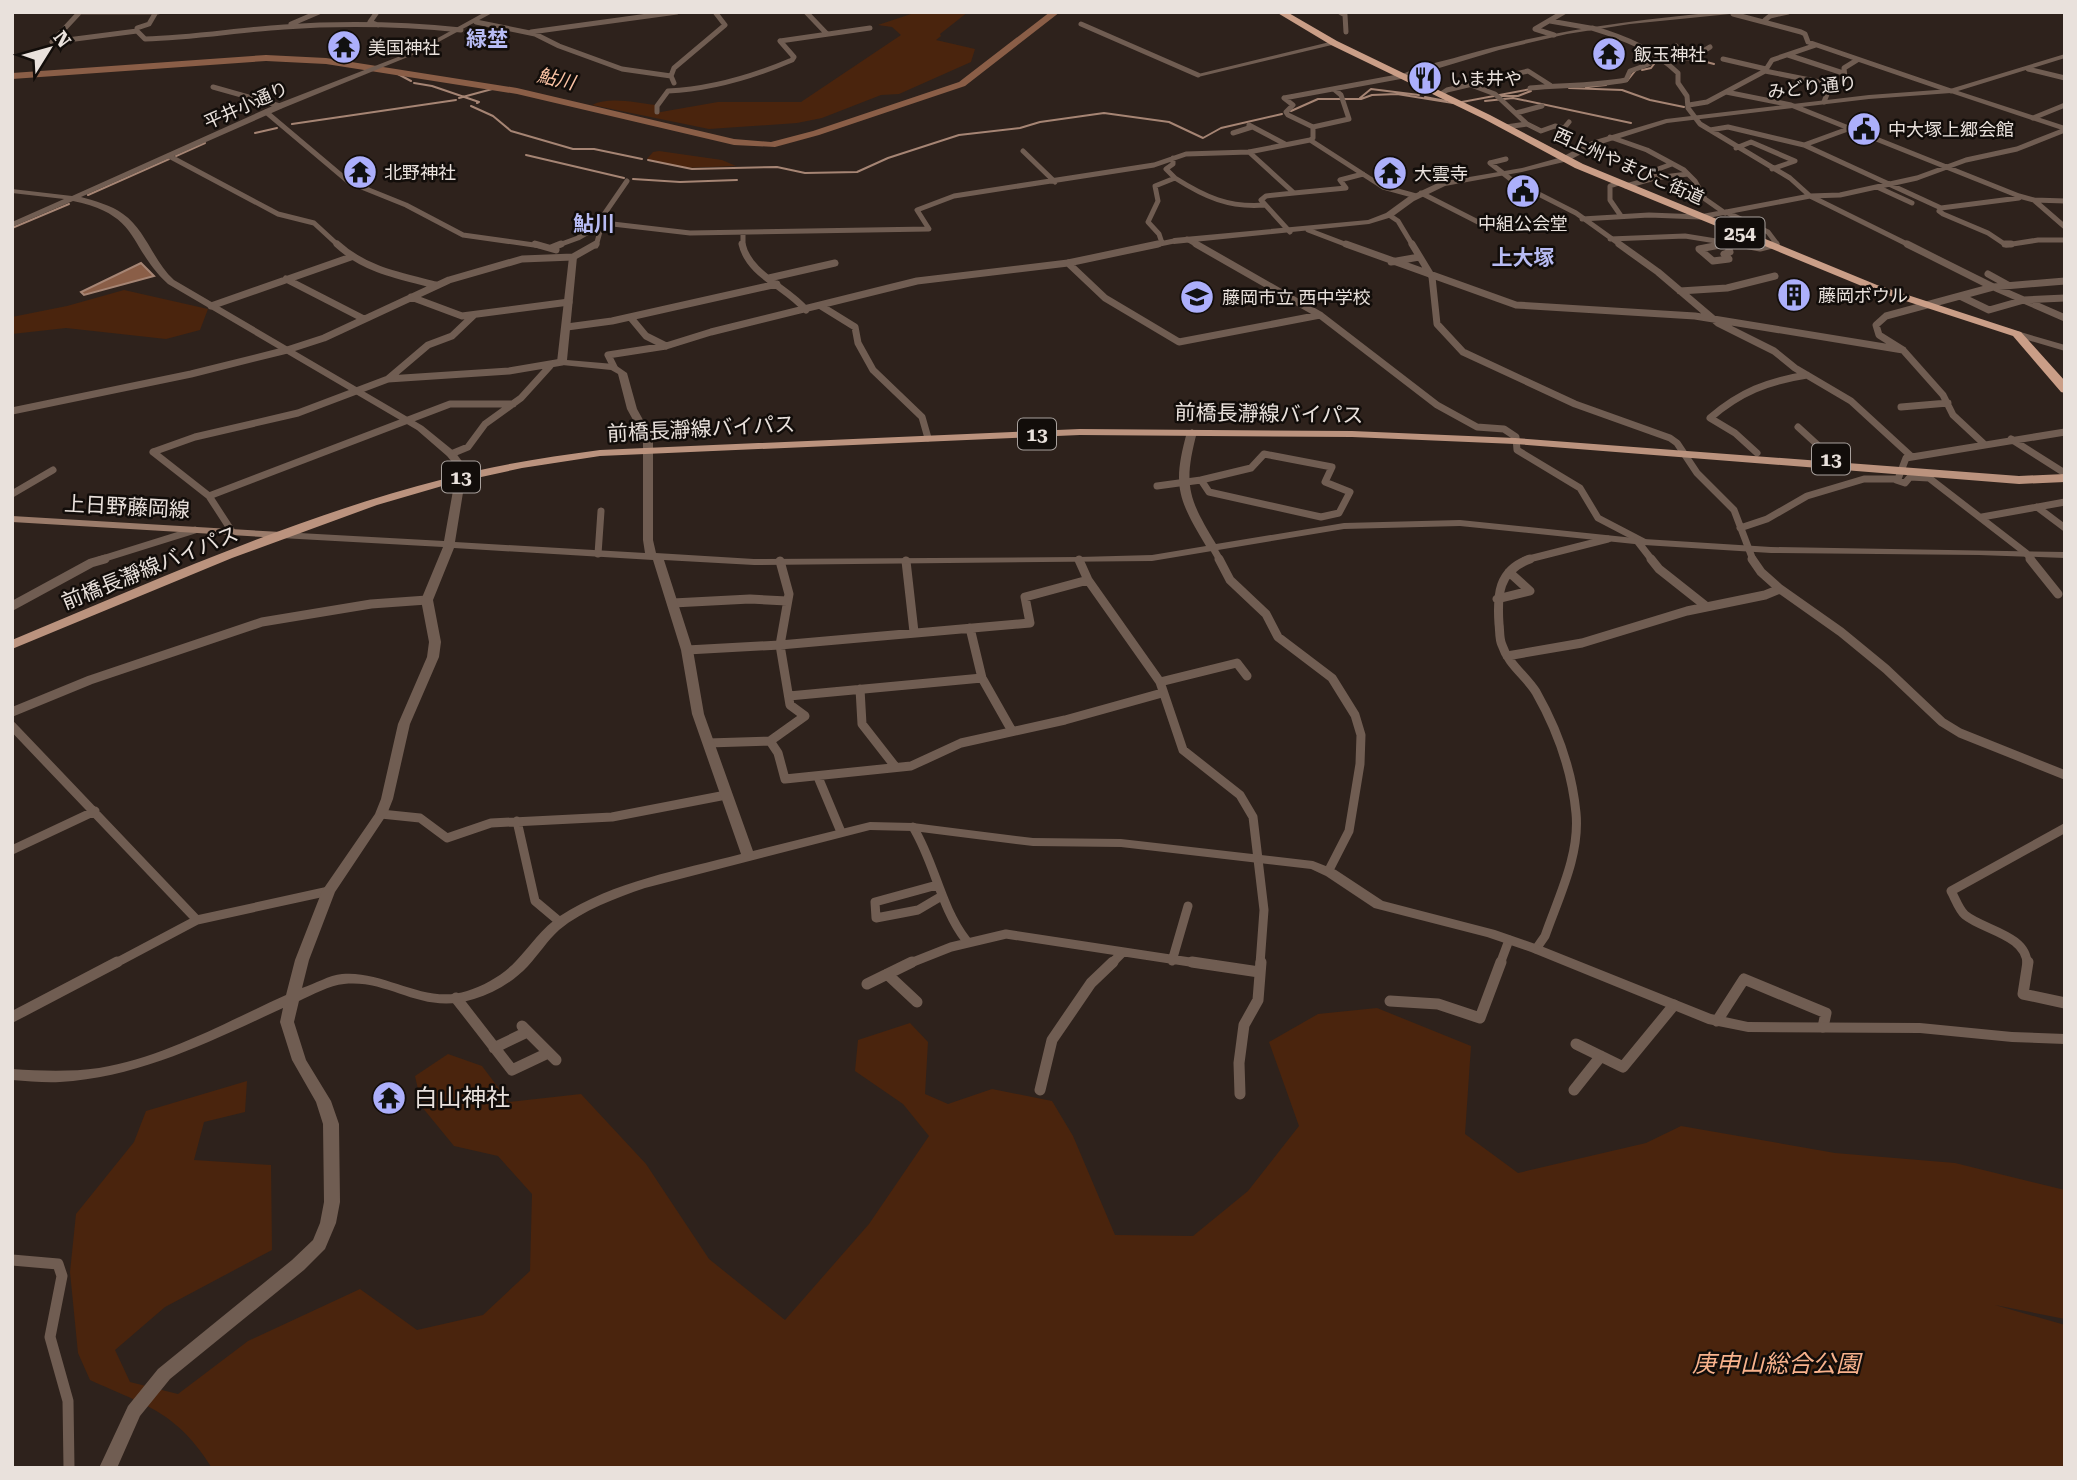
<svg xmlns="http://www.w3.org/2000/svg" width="2077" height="1480" viewBox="0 0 2077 1480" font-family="'Roboto Serif','Noto Sans JP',serif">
<rect width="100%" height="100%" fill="#2e221c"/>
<path fill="#4a240d" d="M917,12H968L940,34L941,36L936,40L975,49L971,62L899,94L881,95L822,118L797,123L709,129L592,105C610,96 636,103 656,105L655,113L718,102H801L901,35L892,27L878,25Z
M659,151L722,160L736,166L684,168L647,159L653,152Z
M124,290L208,309L200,330L166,339L66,328L12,334V317L67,306Z
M1377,1008L1471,1046L1465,1134L1518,1173L1646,1143L1681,1126L1835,1153L1955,1163L2065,1190V1319L1995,1305L2065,1325V1468H212C177,1412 147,1406 90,1380L78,1353L70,1272L76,1214L134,1142L146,1111L247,1081L245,1112L204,1122L194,1160L271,1165L272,1250L165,1307L115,1350L130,1382L178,1394L248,1341L360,1289L417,1330L483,1315L530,1271L532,1194L498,1156L454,1146L422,1107L415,1076L448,1054L482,1066L509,1102L581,1094L646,1164L709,1259L785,1320L869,1224L929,1136L903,1104L855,1071L858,1040L910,1023L928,1042L925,1094L948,1104L992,1089L1052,1101L1073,1136L1115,1235L1193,1236L1248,1191L1299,1126L1269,1042L1318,1014Z"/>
<path fill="#8a5e47" stroke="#a68574" stroke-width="2" d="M141,263L154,276L84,295L81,292Z"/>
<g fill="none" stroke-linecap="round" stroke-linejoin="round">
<path stroke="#a68574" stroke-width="2" d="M1669,61L1695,59L1714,64
M1642,70L1651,68L1654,64
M396,73L411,81
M1627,81L1635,71
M414,83L432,86L479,102L477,103
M1586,87L1606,85
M1569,88L1622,90L1650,100L1684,107
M1500,96H1518L1531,91
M1425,97L1446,101
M459,98L496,88
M1360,98L1371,89L1419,95
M1485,101L1513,98L1631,123
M1462,102L1531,89
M471,106L493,116L511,131L573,149H594L642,159
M1291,111L1318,99H1361L1372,95L1397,94L1453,103
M292,124L456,100
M255,133L277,128
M526,155L624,178
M176,156L205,143
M648,160L692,169L777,167L805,173L857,172L888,158L959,135L1020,128L1040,122L1104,113L1169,122L1203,138L1221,128L1282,114
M633,179L680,182L737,180
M88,195L169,159
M12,228L69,204"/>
<path fill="#8a5e47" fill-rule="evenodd" d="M1050,12H1060L965,86L819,135L775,147L734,145L517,94L326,64L266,61L12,79V73L266,55L326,58L517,88L734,139L771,142L813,131L959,82Z"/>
<path stroke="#705d52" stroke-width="5" d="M76,12H158
M377,12L370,22L378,25
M806,12L827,34
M1340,12L1345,15L1346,32
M79,13L52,42L137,31V28L149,24L156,12
M1733,14L1801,32L1805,34L1808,42L1951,91
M1765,20L1770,16L1788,12
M1550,21L1590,28
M476,22L535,34L559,46L622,69L671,76
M291,24L319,12
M1081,24L1198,75
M1592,28C1625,38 1653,49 1678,73V83L1687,96L1688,108L1700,124L1790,178L1810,196L1911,246
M137,31L145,39C192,38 237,30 284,27C343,23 402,24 461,30
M531,32L677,12
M1554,35L1535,29L1564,12
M780,41L870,28
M1673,51L1692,58L1710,47
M1788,55L1843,73
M1723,59L1766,69
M2028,69L2065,78
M1765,71L1835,85
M674,83L671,76L674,68L725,25L715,12
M1471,85L1495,94L1527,124L1506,127
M213,87L280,106
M1530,88C1563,85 1594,86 1626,80L1630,71C1645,66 1666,58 1676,46
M1726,92L1791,105L2019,196L2034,200L2065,201
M1441,94L1447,90L1528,71L1550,85
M1284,98L1403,76
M1284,98L1293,105L1286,112L1288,115L1313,127V138L1310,140
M1824,102L1827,94L1845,78L1844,68L1857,60
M1689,105L1707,102L1765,71L1772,60L1816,45
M266,112L349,182L406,205L463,235L541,246
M657,112V106L668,91C712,89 752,77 792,60L794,57L780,41
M1516,113L1542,106
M2033,118L2065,105
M1527,124L1541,131L1555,126L1564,128L1569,122
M1249,125L1285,144
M1313,127L1349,119L1341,95L1335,90
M1710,130L1728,127L1804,145L1848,129
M1233,133L1252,127
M1610,137L1647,150L1684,170L1695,181L1705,199L1725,213
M1804,145L1941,208L1939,211L1943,214L1988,233L2006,245L2038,240H2065
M1736,148L1751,142L1795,161L1772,169
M1023,151L1055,182
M1249,152L1294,193L1266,196L1261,200L1290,232
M169,156L278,214L314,223L339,246
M1490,163L1513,181L1576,213L1622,246
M1490,163L1506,159
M1175,178C1205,197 1229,208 1265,205
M1657,178L1650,172L1672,164
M1619,183L1610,186V200L1621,216
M1626,186L1655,178L1688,174
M1877,187L1912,203
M1294,193L1346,188L1340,180L1363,174
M1421,193L1478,222
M2035,201L2065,227
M1941,208L2019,198
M1726,212L1768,232L1777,244L1773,246
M1389,215L1398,221L1413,246
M1582,219L1649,215L1700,217L1810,196L1840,195L1917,178L1966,160L2017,149L2065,130
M1308,230L1350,246
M1187,239L1199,246
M1610,239L1685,236L1747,246
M1726,241L1728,246
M1162,243L1159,234L1148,222L1158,201L1155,186L1175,178L1166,169L1173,164V158
M556,246L578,238L604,223L690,233L929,229L917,210L954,196L1154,165L1186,154L1249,152L1310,140L1383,187L1416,196
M596,246L605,213L627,181
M743,246V233
M1150,246L1174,241
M1715,246L1726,244"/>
<path stroke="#705d52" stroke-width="7" d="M337,244C365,270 400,276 436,285
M535,244L556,250
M742,244C749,275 787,287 806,310
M1196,244L1320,315L1437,405L1477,427L1504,429L1516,437L1517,450L1580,488L1598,518L1644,542
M1346,244L1516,305L1695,316L1903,350
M1412,244L1432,277L1437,324L1463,352L1575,404L1670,438L1677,443L1697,473L1734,510L1753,560
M1619,244L1658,272L1718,323L1774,351L1795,368L1851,401L1912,457
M1725,244L1699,249L1713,261L1729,259L1724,254L1730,252L1727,244
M1739,244L1760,248L1776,244
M1907,244L1993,287
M2005,244H2011
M551,248L561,244
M1391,262L1419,257
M1068,263L1105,298L1179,342L1320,315
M1988,274L2008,285
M769,278L835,263
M286,279L364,319
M1996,288L2065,318
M1680,291L1727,288L1775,276
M411,297L462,316L569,302
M1962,297L1989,310L2024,300L2065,298
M211,306L351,257
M821,306L855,327L858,343L873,370L922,417L928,438
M631,318L646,336L666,346
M567,327L612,321L777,284
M614,367L608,355L666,346L711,332L917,281L1068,263L1158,244
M388,379L428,345L452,336L474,315
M1901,407L1948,403
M12,411L191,374L287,350L324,338L449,280L522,259L573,257L596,244
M1798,427L1833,459
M2011,439L2063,472
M1983,443L1953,415L1943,395L1903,350L1879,335L1876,325L1886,316L1993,287L2065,281
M153,452L195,437L298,413L388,379L509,371L562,362
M153,452L209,496L233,533
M1757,453L1735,433L1710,418C1740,392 1768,381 1807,375
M451,454L468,447L485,424L521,398L550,366
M1264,454L1332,467L1325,482L1350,492L1339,513L1321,517L1209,492L1201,480L1251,468Z
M1896,480L1905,483L1910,477L1929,478L2026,553L2032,560
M1157,486L1201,480
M12,494L53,470
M209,496L450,404H513
M2037,507L2065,528
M1982,517L2065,502
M1740,528L1767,519L1807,496L1864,479H1898L1906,458L2065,432
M1638,542L1652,560
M1213,548L1220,560
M598,554L601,511
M99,560L195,530
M1525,560L1608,539"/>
<path stroke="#705d52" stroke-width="9" d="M1219,559L1230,580L1266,614L1278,637L1332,678L1355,715L1361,735L1360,764L1349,831L1329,870
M1530,559C1498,570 1497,595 1499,624C1500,630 1499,639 1502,645C1508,664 1526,676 1536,692C1557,729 1572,771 1576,813C1580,855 1559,896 1545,936L1536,949
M1651,559L1659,569L1707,607
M1752,559L1761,572L1780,589L1841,632L1886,669L1942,722L1960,733L2065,775
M2030,559L2058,594
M1079,560L1088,580L1160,682L1183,750L1240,795L1253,817L1264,910L1260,964
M906,561L914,632
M1497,599L1530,591L1509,572
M673,603L750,599L787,601
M12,606L91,563L105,559
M970,628L982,678L1012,731
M687,650L780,645L1030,623L1025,597L1088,580
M1507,656L1582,643L1687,611L1765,595L1780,589
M1160,682L1237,663L1247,676
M860,689L862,724L894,765
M789,696L982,678
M12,712L90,680L262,622L371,604L427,600
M12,726L197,920
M770,741L778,753L785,779L911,766L961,743L1065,720L1162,693
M708,743L770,741L805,716L790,705L780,645L789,594L780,561
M818,777L841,832
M381,814L420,818L447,838L491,823L612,817L726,795
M517,821L535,901L560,922
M913,827C935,863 940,906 966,940
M12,850L95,811
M937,885L875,902L876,918L918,910L940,897
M1172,961L1188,906
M114,964L197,920L329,891
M908,964L951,947L1006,934L1203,964
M1111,964L1123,952
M1500,964L1509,940
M2027,964C2027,935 1983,930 1965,915C1959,910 1955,898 1951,891L2065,828"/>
<path stroke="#705d52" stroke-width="11" d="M1192,962L1259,972
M2028,962L2023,994L2065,1003
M887,974L917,1002
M867,984L912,962
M456,998L512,1070L548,1053
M1390,1001L1438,1004L1480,1018L1501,962
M12,1017L117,962
M1717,1021L1744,979L1826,1013L1823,1027
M522,1026L556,1060
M1576,1044L1623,1067L1674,1005
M494,1048L527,1032
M1040,1090L1052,1040L1091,983L1113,962
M1574,1090L1601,1056
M1240,1094L1239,1063L1244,1025L1258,1000L1261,962
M12,1260L58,1264L62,1276L50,1337L68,1401L69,1468"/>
<path fill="#705d52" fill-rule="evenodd" d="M485,12H494L420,52L283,108L81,197C95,201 111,205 123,214C146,230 153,261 174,280L423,426L455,452L467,468L455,542L645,553L643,540V438L627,409L618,374L611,370L562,365L557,362L569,257L573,254L577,257L567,360L614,364L627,373L637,409L653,438V540L656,553L754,559L1079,557L1152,555L1206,546C1178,499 1172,486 1187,432L1192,429L1197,432C1183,485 1188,498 1216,544L1344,523L1460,520L1644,539L1771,547L2065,552V558L1979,555L1771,553L1644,545L1460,526L1344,529L1152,561L754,565L664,560L693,650L704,714L753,851L870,822L913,823L1033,838L1121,839L1313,861L1336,870L1383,901L1495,930L1541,946L1711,1014L1748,1022L1920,1023L2012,1032L2065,1034V1044L2012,1042L1920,1033L1748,1032L1708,1024L1531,952L1487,937L1374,908L1326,876L1311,869L1121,847L1033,846L913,831L870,830L645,888C616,898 583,910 559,930C547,941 539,954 528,966C513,982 494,993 474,999C421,1016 391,979 344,984C330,985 312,995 299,1001L294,1022L306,1060L331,1101L339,1124L340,1202L336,1223L325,1249L304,1270L170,1379L140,1416L117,1468H99L128,1406L158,1369L292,1260L313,1240L320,1223L324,1202L323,1124L316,1102L292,1060L280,1022L283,1008C211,1041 141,1077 60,1082C45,1083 28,1081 12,1080V1069C42,1071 70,1072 99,1068C165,1057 226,1022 286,995L295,960L322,891L375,814L381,799L398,724L427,657L429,642L421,600L443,547L281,538L276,535L281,532L444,541L457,468L447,456L417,430L168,284C127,246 141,215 73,201L12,227V222L64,199L12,193V189L72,196L277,104L416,50ZM454,548L653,560L681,650L692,714L741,854C680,870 614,881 560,916C542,928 531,945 516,961C503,975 485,985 467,991C424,1005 385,970 342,974C329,975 315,984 302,988L309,960L335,892L387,814L393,799L410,724L439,657L441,642L433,600Z
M1721,12H1750L1630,24L1567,34L1499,50L1406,78L1399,76C1417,66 1441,62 1461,56C1548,31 1631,20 1721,12Z
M1334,41L1337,43L1336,44L1198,77L1194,75Z
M2065,54V58L1958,91L2065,126V131L1951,93L1869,99L1667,123L1598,145L1568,161L1522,172L1445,186L1414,201L1392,217L1369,224L1174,244L1170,241L1174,238L1368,220L1386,213L1408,197L1440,182L1522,168L1562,157L1592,141L1666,119L1869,95L1950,89Z
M2017,331L2065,345V351L2014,336V332Z"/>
<path fill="#9b7c6b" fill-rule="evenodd" d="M12,516L281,532L286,535L281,538L12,522Z"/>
<path fill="#bb937e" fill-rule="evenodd" d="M1080,429L1352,431L1515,438L2019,476L2065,474V482L2019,484L1515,444L1352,437L1080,435L600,456L522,468L449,484L377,505L232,558L12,649V640C154,581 295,517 444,479C495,465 547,457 600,450Z"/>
<path fill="#ca9e87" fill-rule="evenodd" d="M1276,12H1287L1337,41L1490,115L1583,164L1877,285L2021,332L2065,381V393L2061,392L2013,336L1869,289L1575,168L1484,119L1331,45Z"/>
</g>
<defs>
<g id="temple-disc" transform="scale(1.75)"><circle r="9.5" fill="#acaffb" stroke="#120d0a"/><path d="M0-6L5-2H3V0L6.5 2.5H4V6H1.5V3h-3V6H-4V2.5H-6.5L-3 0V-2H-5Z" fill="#111"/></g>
<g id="restaurant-disc" transform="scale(1.75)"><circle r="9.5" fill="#acaffb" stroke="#120d0a"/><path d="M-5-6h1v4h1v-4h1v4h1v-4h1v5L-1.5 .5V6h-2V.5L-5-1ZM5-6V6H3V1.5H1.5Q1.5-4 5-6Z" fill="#111"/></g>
<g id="civic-disc" transform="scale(1.75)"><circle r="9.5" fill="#acaffb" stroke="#120d0a"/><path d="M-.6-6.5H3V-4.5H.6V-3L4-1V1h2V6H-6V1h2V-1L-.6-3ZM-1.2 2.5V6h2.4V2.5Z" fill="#111"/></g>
<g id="building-disc" transform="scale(1.75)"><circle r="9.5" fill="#acaffb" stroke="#120d0a"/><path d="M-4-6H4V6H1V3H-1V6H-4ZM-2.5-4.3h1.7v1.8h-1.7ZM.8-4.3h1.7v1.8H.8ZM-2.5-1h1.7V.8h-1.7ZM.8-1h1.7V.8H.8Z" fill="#111"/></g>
<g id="school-disc" transform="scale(1.75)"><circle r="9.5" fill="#acaffb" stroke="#120d0a"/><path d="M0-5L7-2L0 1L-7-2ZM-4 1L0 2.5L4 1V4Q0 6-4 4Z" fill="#111"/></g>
</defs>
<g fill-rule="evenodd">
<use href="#temple-disc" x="344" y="47"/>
<use href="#temple-disc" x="1609" y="54"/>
<use href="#restaurant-disc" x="1425" y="78"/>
<use href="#civic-disc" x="1864" y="129"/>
<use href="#temple-disc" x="360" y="172"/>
<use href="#temple-disc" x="1390" y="173"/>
<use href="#civic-disc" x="1523" y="191"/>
<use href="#building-disc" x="1794" y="295"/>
<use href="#school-disc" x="1197" y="297"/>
<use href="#temple-disc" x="389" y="1098"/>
</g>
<g text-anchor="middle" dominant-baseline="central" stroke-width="5" stroke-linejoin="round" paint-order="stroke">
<g font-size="18" fill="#e9e1dc" stroke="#120d0a" text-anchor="start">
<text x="368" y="47">美国神社</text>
<text x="1634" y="54">飯玉神社</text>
<text x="1450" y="78">いま井や</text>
<text x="1888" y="129">中大塚上郷会館</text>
<text x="384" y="172">北野神社</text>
<text x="1414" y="173">大雲寺</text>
<text x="1523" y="223" text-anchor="middle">中組公会堂</text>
<text x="1818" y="295">藤岡ボウル</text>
<text x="1222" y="297">藤岡市立 西中学校</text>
</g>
<g font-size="18" fill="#e9e1dc" stroke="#120d0a">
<text transform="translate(1812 87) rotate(-6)">みどり通り</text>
<text transform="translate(246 105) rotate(-24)">平井小通り</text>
<text transform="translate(1629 166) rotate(24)">西上州やまびこ街道</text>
</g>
<g font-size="19" font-style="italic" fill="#fdc4a5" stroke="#120d0a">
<text transform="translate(556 79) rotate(13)">鮎川</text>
</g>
<g fill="#120d0a" stroke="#a8a19d" stroke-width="2">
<rect x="1715.5" y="217.5" width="49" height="31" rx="5"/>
<rect x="1018" y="418.5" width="38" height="31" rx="5"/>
<rect x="1812" y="443.5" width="38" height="31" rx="5"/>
<rect x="442" y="461.5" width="38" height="31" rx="5"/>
</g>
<g font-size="19" font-weight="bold" fill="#e9e1dc">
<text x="1740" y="233">254</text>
<text x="1037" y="434">13</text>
<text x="1831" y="459">13</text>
<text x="461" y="477">13</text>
</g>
<g font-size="21" font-weight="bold" fill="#b7bbf3" stroke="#120d0a">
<text x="487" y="39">緑埜</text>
<text x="594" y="224">鮎川</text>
<text x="1523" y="258">上大塚</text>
</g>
<g font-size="21" fill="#e9e1dc" stroke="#120d0a">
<text transform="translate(1269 414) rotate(1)">前橋長瀞線バイパス</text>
<text transform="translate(701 429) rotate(-3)">前橋長瀞線バイパス</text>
<text transform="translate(127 507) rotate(3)">上日野藤岡線</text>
<text transform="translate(150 568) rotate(-22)">前橋長瀞線バイパス</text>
</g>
<g font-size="24" fill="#e9e1dc" stroke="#120d0a" text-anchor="start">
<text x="414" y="1098">白山神社</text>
</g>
<g font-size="24" font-style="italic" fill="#f8b28c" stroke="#120d0a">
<text x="1776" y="1364">庚申山総合公園</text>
</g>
</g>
<rect width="2077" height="1480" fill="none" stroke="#e9e1dc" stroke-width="28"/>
<g transform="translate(49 49) rotate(53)" stroke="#120d0a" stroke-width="5" paint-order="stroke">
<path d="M0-5L12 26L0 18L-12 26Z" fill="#e9e1dc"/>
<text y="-10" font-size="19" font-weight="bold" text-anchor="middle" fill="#e9e1dc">N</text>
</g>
</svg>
